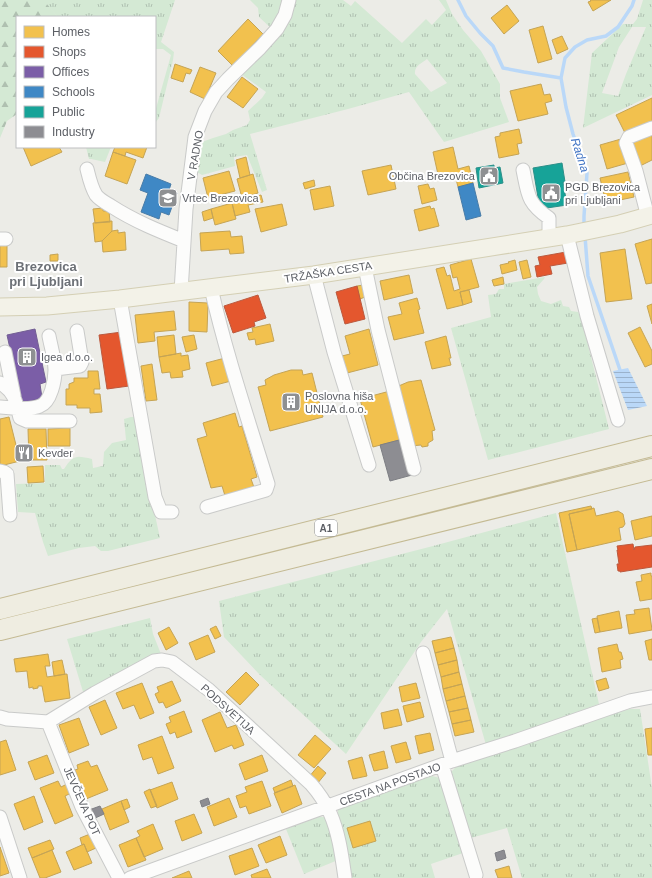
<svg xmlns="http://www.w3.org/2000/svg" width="652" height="878" viewBox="0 0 652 878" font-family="Helvetica,sans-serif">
<defs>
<pattern id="grass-tufts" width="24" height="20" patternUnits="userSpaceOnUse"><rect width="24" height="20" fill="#d4e9d4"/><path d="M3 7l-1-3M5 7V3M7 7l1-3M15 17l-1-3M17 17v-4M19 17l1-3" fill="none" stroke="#afc0b0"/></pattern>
<pattern id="forest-firs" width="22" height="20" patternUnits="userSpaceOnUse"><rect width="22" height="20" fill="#d4e9d4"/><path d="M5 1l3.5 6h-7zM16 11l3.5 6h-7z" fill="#afc0b0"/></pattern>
<pattern id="water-rules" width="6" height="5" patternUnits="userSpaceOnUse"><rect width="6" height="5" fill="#bad8f8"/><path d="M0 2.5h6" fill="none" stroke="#9ab2cc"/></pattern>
</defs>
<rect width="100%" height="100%" fill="#ecece7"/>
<path fill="url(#grass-tufts)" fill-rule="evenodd" d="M45,0H175L161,42L174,52L173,60L159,118L155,123V112L171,55L163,49H155V17H58L45,3Z
M250,0H283L280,14L272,29L259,17L258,8Z
M293,0H343L351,6L355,1L402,43L426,19L432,25L446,10L439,0H446L452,14L463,30L481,51L500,84V98L509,122L444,142L409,92L348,109L250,134L267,190L262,192L247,155L234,157L235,166L202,175L197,172L199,143L213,138L226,134L233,130L247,125L250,120L248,111L262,98L266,92L241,74ZM427,59L447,83L431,92L415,74C414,66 422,63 427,59Z
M643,0H652V95L583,128L592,53L623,24H633L637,19ZM632,27H646L626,74L618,96L602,93L619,47Z
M86,147H111L105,162L91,159H89Z
M545,277L544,279L537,287L538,294L541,301L551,304L561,300L563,306L569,307L571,311L578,312L582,320L590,353L609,429L488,460L451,328L491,317L488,295L496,294L499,289H504V284Z
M131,417H137L146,474L160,538L108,551H101L95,546L79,548L48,556L43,542L35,513L18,512L16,484L45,483V465H60L62,469H64C73,455 76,455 92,459L93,468L103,466L104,452L112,443L126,440L124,419Z
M556,513L599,704L486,745L447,609L421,642L346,754L260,675L224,637L219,601L433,546Z
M150,618L153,634L161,654L84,695L67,639Z
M630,709H640L652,788V878H522L507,828L467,839L451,772L456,767L498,753L603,716Z
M432,776L440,778L466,852L431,864L435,878H349L338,818V809Z
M319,817H324L328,822L338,860L304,874L286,829Z"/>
<path fill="url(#forest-firs)" d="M0,0H45L46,3L58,17H17V114L7,121L0,138Z"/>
<path fill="url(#water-rules)" d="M628,368L647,406L628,410L613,371Z"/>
<path fill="#f2c14e" stroke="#c5a455" d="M590,0H611L593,11L588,2L591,1Z
M507,5L519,21L504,34L491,18Z
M248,19L263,34L233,66L218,51Z
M543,26L552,59L538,63L529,30Z
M562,36L568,49L557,54L552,40Z
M175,64L192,70L190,74L186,73L183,82L171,78Z
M200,67L216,73L205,99L190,92Z
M242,77L258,89L243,108L227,97Z
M541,84L544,95L550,94L552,101L545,103L548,114L518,121L510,91Z
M652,98V122L626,135L616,115Z
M519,129L522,143L517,144L519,154L499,158L495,137L500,136V133Z
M652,132V160L640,166L629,142Z
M621,139L628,163L607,169L600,145Z
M23,147H59L62,152L31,166Z
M115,147H147L143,158L126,152L125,156L113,152Z
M453,147L458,169L469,166L473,183L458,187L455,175L439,179L433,152Z
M113,152L136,160L127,184L105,176Z
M246,157L250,175L240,178L236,160Z
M391,165L396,189L368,195L362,171Z
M229,171L235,191L208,198L203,178Z
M628,172L634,197L606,203L600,178Z
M253,174L258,193L242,198L237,179Z
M314,180L315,186L305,189L303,183Z
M428,184L430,189L434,188L437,200L422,204L418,186Z
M330,186L334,206L314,210L310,190Z
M261,195L263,202L248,205L250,212L235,216L232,203Z
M232,203L236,219L215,225L211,209Z
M282,204L287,225L261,232L255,209Z
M430,206L431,209L434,208L439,226L419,231L414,210Z
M103,208V211H109L110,222L95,223L93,209Z
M211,209L213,218L204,221L202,212Z
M112,221V231L102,241L95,242L93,223Z
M118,230V233L125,232L126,250L103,252L102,241L112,231Z
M230,231L231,237L242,236L244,253L230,254L229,249L201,251L200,233Z
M652,239V283L646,284L635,244Z
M0,242H7V267H0Z
M625,249L632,299L606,302L600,253Z
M58,254V261H50V255Z
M471,259L479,287L460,292L463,305L447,309L436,269L444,267L447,276L450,275L454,291L460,289L457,277L453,278L450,265Z
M515,260L517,270L502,274L500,265L509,263L508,262Z
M527,260L531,277L523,279L519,262Z
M409,275L413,293L384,300L380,281Z
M503,277L504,284L494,286L492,280Z
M363,285L365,297L360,299L357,286Z
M469,290L472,302L463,305L460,292Z
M417,298L420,309L418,310L424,333L394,340L388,317L402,314L399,303Z
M189,302L208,303L207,332L189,331Z
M652,304V324L647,306Z
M174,311L176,330L154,332L155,341L138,343L135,315Z
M270,324L274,341L256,345L255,339L249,340L247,333L253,332L252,328Z
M640,327L652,351V364L645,367L628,333Z
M369,329L378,365L347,373L342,356L350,354L345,336Z
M174,335L176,354L159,357L157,337Z
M194,335L197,349L186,352L182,337Z
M446,336L451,358H449L451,365L432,369L425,342Z
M181,353V356L188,355L190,369L182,371L183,377L171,378L170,372L162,373L159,357Z
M225,358L231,381L212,386L206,363Z
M152,364L157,400L146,401L141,366Z
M291,370H302L303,375L312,373L323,417L270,431L258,387L266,385L265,380L274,375Z
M88,371H98L100,389H94V394H100L102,412L90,413V408H77V405H66V389H69V384L74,382V378H88Z
M421,380L435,430L432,431L433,440L428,443V446L422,447L421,445L410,446L394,388L408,382Z
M390,391L403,439L373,447L360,399Z
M235,413L239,427L242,426L257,477L251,479L255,490L226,499L222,486L211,488L197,439L207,436L203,423Z
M9,417L20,461L0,466V419Z
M70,428V446H48V429Z
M28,429H46L47,460H29Z
M43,466L44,482L28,483L27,467Z
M591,506L592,509L569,514L577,550L567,552L559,513Z
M594,508L596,516L618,511L623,514L625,524L623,527L619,528L621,540L577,550L569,514Z
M652,516V536L635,540L631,521Z
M651,573V576H652V599L640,601L636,582L642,581L641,575Z
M649,608L652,630L629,634L626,615L635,614L634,610Z
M619,611L622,628L600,632L597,616Z
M597,618L600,632L595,633L592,619Z
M216,626L221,636L215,639L210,629Z
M169,627L178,643L166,650L158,633Z
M208,635L215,652L196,660L189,643Z
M451,637L454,648L435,653L432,641Z
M652,639V660H649L645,641Z
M617,644L619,652H621L623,659L620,660L621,668L602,672L598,648Z
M454,648L457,660L438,665L435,653Z
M48,654L50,666H45L47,677L67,674L70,698L45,702L42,686H38V688L33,689V687L29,688L27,671L16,672L14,659Z
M62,660L65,674L54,676L52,662Z
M457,660L459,672L441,677L438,665Z
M246,672L259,685L240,705L226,692Z
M459,672L462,684L443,689L441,677Z
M606,678L609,688L599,691L596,681Z
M172,681L181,701L166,708L163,702L159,703L155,694L159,692L157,687Z
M142,683L154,713L140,719L134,705L123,709L116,693Z
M416,683L420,698L402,702L399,687Z
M462,684L465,696L446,701L443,689Z
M465,696L468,708L449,712L446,701Z
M105,700L117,728L101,735L89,707Z
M420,702L424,717L407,722L403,706Z
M468,708L471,720L452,724L449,712Z
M398,709L402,725L384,729L381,713Z
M184,711L192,732L177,738L175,732L170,734L166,724L171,722L169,717Z
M220,712L227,728L236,725L244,745L234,749L232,745L215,752L202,720Z
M79,718L89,745L69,753L59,725Z
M471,720L474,732L455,736L452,724Z
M652,728V755H648L645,729Z
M430,733L434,750L419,754L415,736Z
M315,735L331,749L314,768L298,755Z
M162,736L174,768L158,774L152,757L143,760L138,745Z
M6,740L16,770L0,775V742Z
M406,742L411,759L396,763L391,746Z
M384,751L388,768L374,771L369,755Z
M47,755L54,773L35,780L28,762Z
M262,755L268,771L245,780L239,764Z
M362,757L367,776L353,779L348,761Z
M88,761L91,767L97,765L108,790L86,799L75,770L78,769L77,765Z
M318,766L326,773L317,784L309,777Z
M291,780L293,786L275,793L273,788Z
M58,781L61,787L67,784L71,793L65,796L73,816L55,824L40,788Z
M262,781L271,806L249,814L246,806L240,808L236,796L247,792L245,787Z
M172,782L178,799L157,808L150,790Z
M295,785L302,804L282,813L274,793Z
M150,789L157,806L151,808L144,792Z
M34,796L43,822L24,830L14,804Z
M229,798L237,817L214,826L207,807Z
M127,799L130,807L124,810L121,801Z
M121,801L129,822L110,830L102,809Z
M194,814L202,833L182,841L175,821Z
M370,821L376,841L353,848L347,828Z
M153,824L163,849L144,857L136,838L140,836L137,831Z
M90,834L96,848L87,852L84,844L82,845L80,838Z
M280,836L287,855L266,863L258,845Z
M136,838L146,860L128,867L119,845Z
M50,840L54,849L32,858L28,848Z
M84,844L92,863L74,870L66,852Z
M0,847L9,873L0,876Z
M252,848L259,866L235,875L229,856Z
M52,850L61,872L45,878H40L32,858Z
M509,866L512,878H498L495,870Z
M267,869L271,878H252L251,875Z
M189,871L192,878H172Z"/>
<path fill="#e4572e" stroke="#bb593e" d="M566,252L568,263L550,266L552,274L537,277L535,266L540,265L538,257Z
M357,286L365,319L345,324L336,292Z
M258,295L266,318L254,322L255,326L233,333L224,306Z
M122,332L129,386L107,389L99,335Z
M29,445V460L20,461L17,446Z
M633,544L634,550L635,547L652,545V567L620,572V571H618L617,564H619L617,550H618L617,546Z"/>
<path fill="#7b5ea7" stroke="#725e93" d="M35,329L46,382L40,384L42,398L22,403L7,335Z"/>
<path fill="#3f88c5" stroke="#487ca8" d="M146,174L171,184L169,190L177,193L169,215L161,212L159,219L141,212L148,193L140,190Z
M473,183L481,216L466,220L458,187Z"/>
<path fill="#17a398" stroke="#2c8f89" d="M562,163L565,182H563L567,205L540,209L533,168Z
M494,165V168L500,167L503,183L479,188L476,168Z"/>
<path fill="#8d8d92" stroke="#7e7f84" d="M403,439L412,475L390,481L380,445Z
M208,798L210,804L202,807L200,801Z
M100,806L104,814L93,819L89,810Z
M504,850L506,858L497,861L495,853Z"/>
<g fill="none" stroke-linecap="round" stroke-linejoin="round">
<path stroke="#bad8f8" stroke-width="3.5" d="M458,0L466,16L480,33L493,46L503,68L524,72L561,78L566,107L573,134L587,173L584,216V226
M561,78L565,58L575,47L587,40L606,36L618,27L632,6L634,0
M585,236L588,276L620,370"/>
<g stroke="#c9cac9" stroke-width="15">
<path id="minor" d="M87,169C89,177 91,187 96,195C100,200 106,203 111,206C134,221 159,231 184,241
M523,170C528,194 527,203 549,218V238
M648,217L636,171L626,143L629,137L652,128
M567,235L587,316L618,420
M0,239H6
M365,267L378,330L414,469
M314,275L334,352L369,465
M181,292L186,209L195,137L205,111L216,92L228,79L260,48L277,29L285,15L289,0
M120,299L155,497L161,512H172
M5,352L14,396
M55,369L80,366L82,362L77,331
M0,383C15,392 16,402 20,418L27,421H70
M0,407C10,408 31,410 40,406C51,402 55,380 55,370C55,360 51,347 49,336
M0,471L4,472L7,474L10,515
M207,507L266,490L268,484C248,419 226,354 211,288
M423,653L452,761
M0,717L7,719L48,722
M48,722L95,693L154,661L162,660L172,662L209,690L311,784C319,793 325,802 330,813C339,833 342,857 345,878
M48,722L82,807L119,878
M442,765L476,875
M0,817L20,878
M130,878L452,761L515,741L630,701L652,697"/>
</g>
<g stroke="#d4cfb4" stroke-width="19">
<path id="major" d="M0,307L47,306L120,299L314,275L567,235L620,224L652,215"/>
</g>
<g stroke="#c4ba93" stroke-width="22">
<path id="highway" d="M0,609L652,446
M0,630L652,469"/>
</g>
<use href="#minor" stroke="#fcfcfb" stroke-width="13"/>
<use href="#major" stroke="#f3f2e8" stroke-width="17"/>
<use href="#highway" stroke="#efede1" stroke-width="20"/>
</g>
<defs>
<g id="civic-square" transform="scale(1)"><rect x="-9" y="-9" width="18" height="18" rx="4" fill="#8e9092" stroke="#fff"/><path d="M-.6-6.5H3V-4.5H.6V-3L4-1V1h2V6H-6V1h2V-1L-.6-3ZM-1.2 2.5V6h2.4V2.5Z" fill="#fff"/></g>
<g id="school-square" transform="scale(1)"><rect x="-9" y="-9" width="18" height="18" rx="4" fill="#8e9092" stroke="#fff"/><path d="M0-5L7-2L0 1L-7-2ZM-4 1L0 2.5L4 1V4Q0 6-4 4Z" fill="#fff"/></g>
<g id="building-square" transform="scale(1)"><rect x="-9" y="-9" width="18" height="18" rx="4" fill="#8e9092" stroke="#fff"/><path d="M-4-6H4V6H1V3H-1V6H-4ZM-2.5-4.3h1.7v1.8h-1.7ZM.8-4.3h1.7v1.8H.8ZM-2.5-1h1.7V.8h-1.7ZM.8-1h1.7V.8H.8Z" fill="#fff"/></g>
<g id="restaurant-square" transform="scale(1)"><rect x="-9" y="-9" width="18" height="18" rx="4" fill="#8e9092" stroke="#fff"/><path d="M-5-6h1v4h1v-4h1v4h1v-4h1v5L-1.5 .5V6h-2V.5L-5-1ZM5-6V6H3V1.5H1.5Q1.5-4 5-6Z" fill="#fff"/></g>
</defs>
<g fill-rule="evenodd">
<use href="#civic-square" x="489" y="176"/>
<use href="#civic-square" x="551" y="193"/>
<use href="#school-square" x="168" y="198"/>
<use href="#building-square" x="27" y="357"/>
<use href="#building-square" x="291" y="402"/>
<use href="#restaurant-square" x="24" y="453"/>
</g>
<g text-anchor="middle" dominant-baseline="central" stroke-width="4" stroke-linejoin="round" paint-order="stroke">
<rect fill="#fff" stroke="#8d8f93" stroke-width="1" x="315" y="520" width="22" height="16" rx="3"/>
<g font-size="10" font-weight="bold" fill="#5c5f65">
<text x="326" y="528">A1</text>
</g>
<g font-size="11" fill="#5c5f65" stroke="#fff">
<text transform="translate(195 155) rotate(-80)">V RADNO</text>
<text transform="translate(328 272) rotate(-9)">TRŽAŠKA CESTA</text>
<text transform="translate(228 709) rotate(42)">PODSVETIJA</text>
<text transform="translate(390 784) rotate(-20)">CESTA NA POSTAJO</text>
<text transform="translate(82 801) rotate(66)">JEVČEVA POT</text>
</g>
<g font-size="11" fill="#5c5f65" stroke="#fff" text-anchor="start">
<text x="475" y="176" text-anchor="end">Občina Brezovica</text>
<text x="565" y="187">PGD Brezovica<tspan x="565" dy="13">pri Ljubljani</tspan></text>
<text x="182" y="198">Vrtec Brezovica</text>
<text x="41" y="357">Igea d.o.o.</text>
<text x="305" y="396">Poslovna hiša<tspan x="305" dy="13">UNIJA d.o.o.</tspan></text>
<text x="38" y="453">Kevder</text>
</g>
<g font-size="12" font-style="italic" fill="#4476c5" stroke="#fff">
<text transform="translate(580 155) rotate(72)">Radna</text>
</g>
<g font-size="13" font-weight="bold" fill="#6d7177" stroke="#fff">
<text x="46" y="266">Brezovica<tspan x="46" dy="15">pri Ljubljani</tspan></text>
</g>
</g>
<rect x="16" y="16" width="140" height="132" fill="#ffffff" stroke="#bebfc1"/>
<rect x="24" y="26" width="20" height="12" fill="#f2c14e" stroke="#bebfc1"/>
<text x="52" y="36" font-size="12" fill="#5c5f65">Homes</text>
<rect x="24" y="46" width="20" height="12" fill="#e4572e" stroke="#bebfc1"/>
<text x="52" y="56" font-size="12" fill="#5c5f65">Shops</text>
<rect x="24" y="66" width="20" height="12" fill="#7b5ea7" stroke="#bebfc1"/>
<text x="52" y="76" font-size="12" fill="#5c5f65">Offices</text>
<rect x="24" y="86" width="20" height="12" fill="#3f88c5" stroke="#bebfc1"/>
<text x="52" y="96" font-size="12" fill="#5c5f65">Schools</text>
<rect x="24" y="106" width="20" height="12" fill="#17a398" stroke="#bebfc1"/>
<text x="52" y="116" font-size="12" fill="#5c5f65">Public</text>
<rect x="24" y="126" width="20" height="12" fill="#8d8d92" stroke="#bebfc1"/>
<text x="52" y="136" font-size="12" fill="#5c5f65">Industry</text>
</svg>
